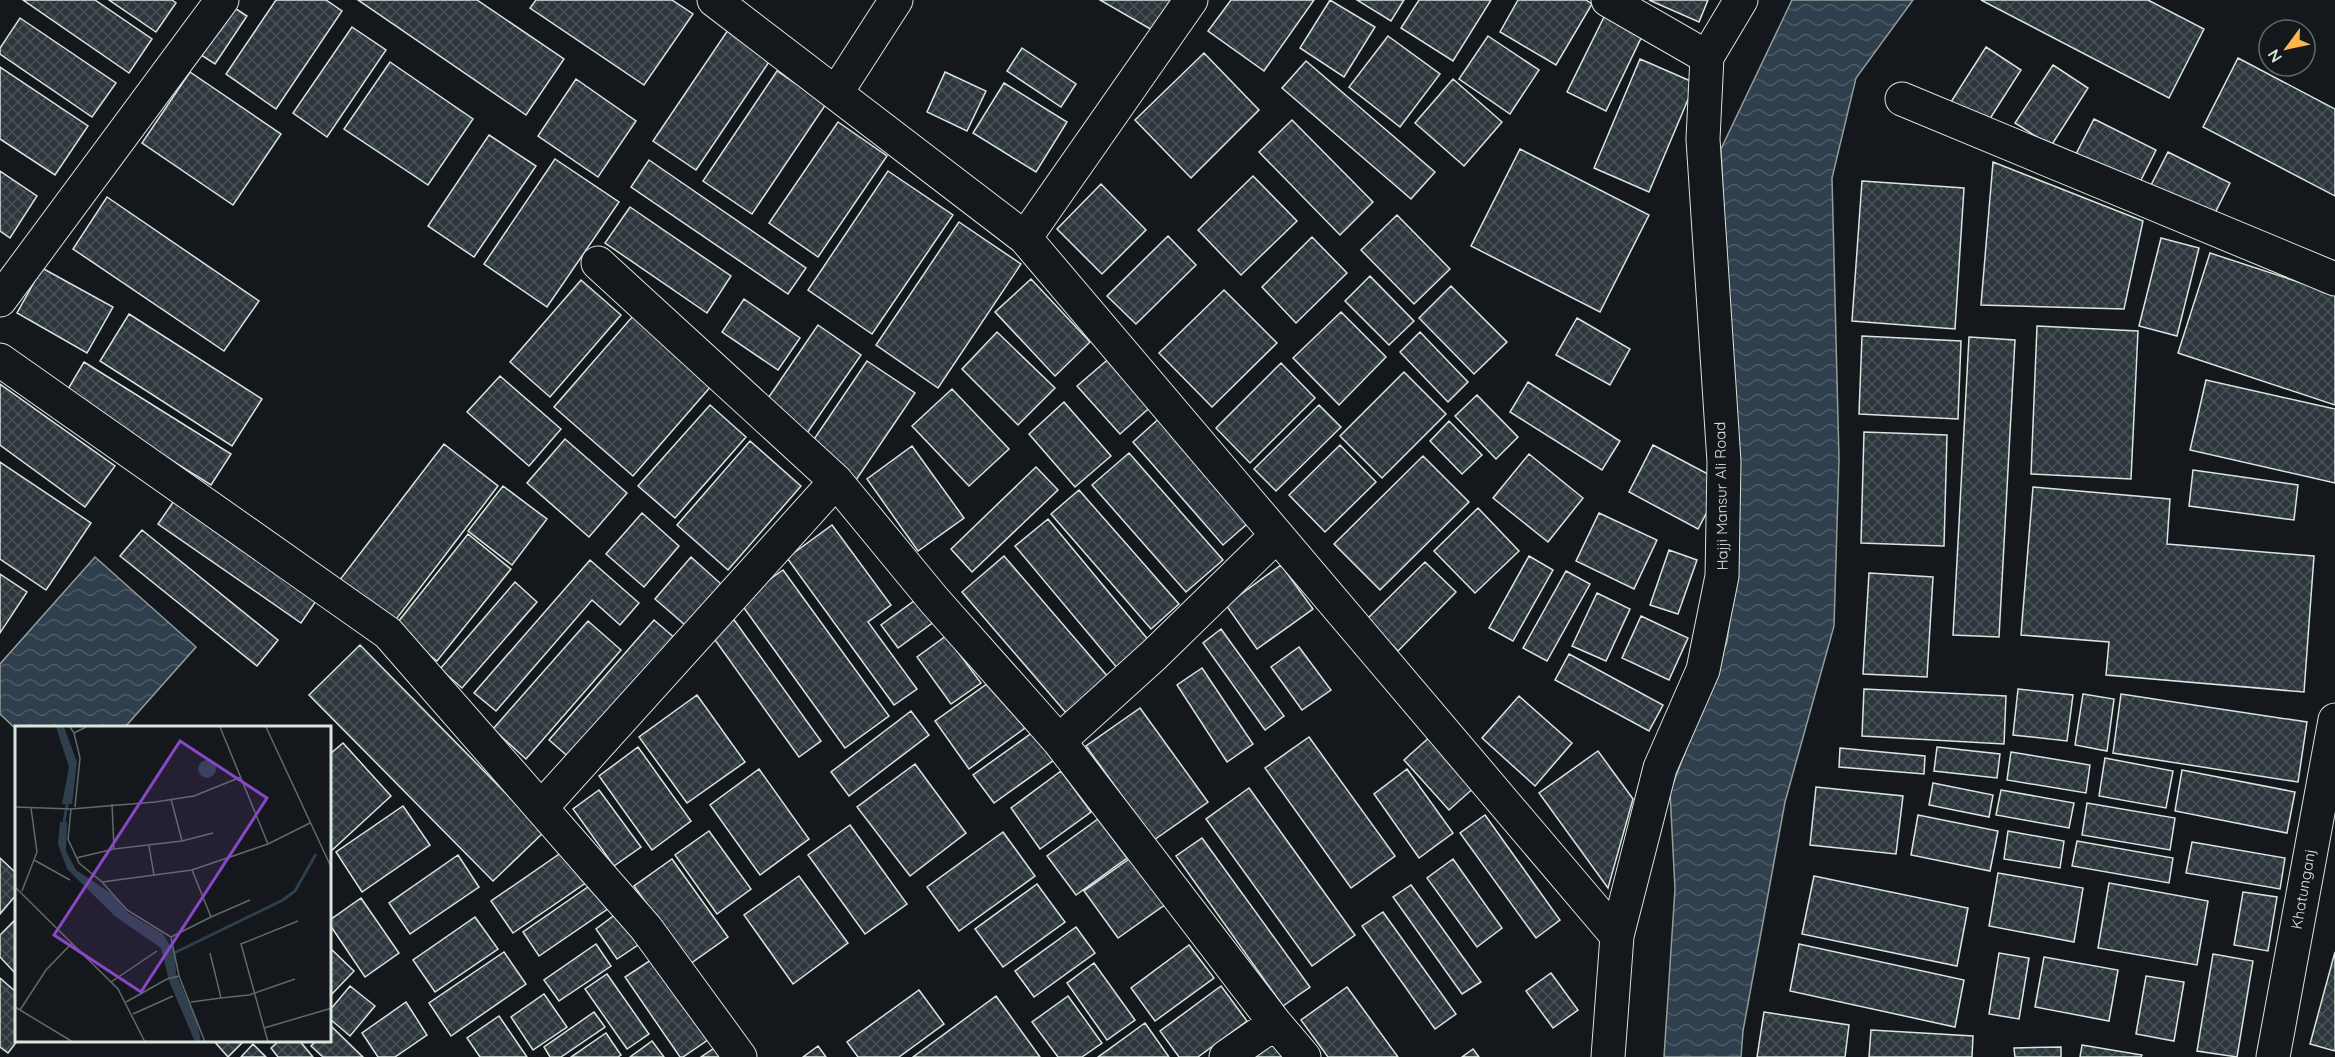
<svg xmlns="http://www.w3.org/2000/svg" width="2335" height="1057" viewBox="0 0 2335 1057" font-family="Quicksand,sans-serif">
<defs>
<pattern id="water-waves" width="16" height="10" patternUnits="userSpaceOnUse" patternTransform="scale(1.5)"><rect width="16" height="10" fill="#2f3f4d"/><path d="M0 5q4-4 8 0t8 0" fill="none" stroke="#4c5b66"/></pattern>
<pattern id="building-cross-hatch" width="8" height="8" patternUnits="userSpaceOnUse" patternTransform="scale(1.5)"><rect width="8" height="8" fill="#2c363c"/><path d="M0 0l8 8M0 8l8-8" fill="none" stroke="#4a5358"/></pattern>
</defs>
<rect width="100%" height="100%" fill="#14181c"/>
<path fill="url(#water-waves)" stroke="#939e99" stroke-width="1.5" d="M1792,0H1913L1856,78L1832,178L1839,459L1834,626L1785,802L1743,1031L1741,1057H1664L1675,889L1670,792L1727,642L1739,545L1721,149Z
M95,557L196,647L125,727L16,729L0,714V664Z"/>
<path fill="url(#building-cross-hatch)" stroke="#d8e6dc" stroke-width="1.5" d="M23,0H95L152,39L129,73Z
M109,0H172L176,3L156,32Z
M276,0H326L342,11L276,109L226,74Z
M358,0H477L564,59L526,115Z
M536,0H672L693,14L644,85L530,8Z
M1100,0H1171L1161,35Z
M1231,0H1314L1264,71L1208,31Z
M1330,0L1375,27L1344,77L1300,48Z
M1357,0H1404L1391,21Z
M1419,0H1491L1453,61L1401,28Z
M1518,0H1586L1592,4L1556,65L1500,32Z
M1649,0H1708L1699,22Z
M1981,0H2148L2204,29L2169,98Z
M230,5L247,16L215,64L198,53Z
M1606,13L1644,32L1606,111L1567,92Z
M20,18L116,83L92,117L0,54V48Z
M352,27L386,50L327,137L293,113Z
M728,30L771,59L696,170L653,141Z
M1388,36L1440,74L1400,127L1349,87Z
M1488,36L1539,70L1510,114L1459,79Z
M1986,47L2021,70L1984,128L1949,105Z
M1022,48L1076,84L1061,107L1007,71Z
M1204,53L1259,110L1191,178L1135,120Z
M2238,58L2335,109V196L2203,127Z
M1640,59L1695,83L1649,192L1594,168Z
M1306,61L1435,172L1411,199L1282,88Z
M390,62L473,119L428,185L344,129Z
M2053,65L2088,88L2051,146L2015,123Z
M0,67L88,126L55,175L0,139Z
M777,71L826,104L752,214L703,181Z
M190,72L281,134L233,205L142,143Z
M945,72L986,91L967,131L927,112Z
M576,79L636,121L598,177L538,136Z
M1453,79L1502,122L1464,166L1415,123Z
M1004,83L1067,122L1036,172L973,133Z
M2094,119L2156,150L2137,188L2075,156Z
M1292,120L1373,202L1340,235L1259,152Z
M838,122L887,156L818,257L769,223Z
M489,135L536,166L474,257L428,226Z
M1520,149L1649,215L1600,312L1471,246Z
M2168,152L2230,183L2211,221L2149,189Z
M555,159L619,202L547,307L484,264Z
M649,160L806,268L788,294L631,187Z
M1993,162L2143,221L2124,309L1981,305Z
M0,171L37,196L10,238L0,231Z
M888,171L953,215L872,334L808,290Z
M1253,176L1297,221L1241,275L1198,230Z
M1862,181L1964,188L1955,329L1852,321Z
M1101,184L1146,230L1102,274L1057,229Z
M107,197L259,301L224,351L73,249Z
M630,207L731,276L707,313L605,243Z
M1397,215L1450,269L1414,304L1361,250Z
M959,222L1021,264L938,388L876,345Z
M1168,236L1196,265L1136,324L1107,296Z
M1312,237L1347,273L1296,323L1262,287Z
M2161,238L2199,248L2177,336L2139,326Z
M2210,253L2335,294V405L2178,353Z
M42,268L113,307L87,353L17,313Z
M1370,276L1414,321L1389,345L1345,301Z
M1031,279L1090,342L1055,376L995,312Z
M581,280L621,315L550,397L510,362Z
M1451,286L1507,342L1474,374L1419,318Z
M1224,290L1277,343L1212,407L1159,353Z
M744,299L800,338L778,370L722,332Z
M1341,312L1386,357L1339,405L1293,358Z
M129,314L262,399L232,446L100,361Z
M633,316L712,385L633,476L554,407Z
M1577,318L1630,349L1610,385L1556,355Z
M818,325L861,355L803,439L760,410Z
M2037,326L2138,331L2131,479L2031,474Z
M997,332L1055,388L1018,425L962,369Z
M1420,332L1468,382L1448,402L1400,352Z
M1862,336L1961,341L1958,419L1859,414Z
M1969,337L2015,340L1999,637L1953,635Z
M1112,356L1155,403L1120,434L1077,386Z
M867,361L915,393L854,483L806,451Z
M84,362L231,454L211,485L65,394Z
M1281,363L1315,398L1250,463L1216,428Z
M1404,372L1446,414L1382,478L1340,436Z
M500,376L561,429L529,466L467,412Z
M2206,380L2335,409V483L2190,450Z
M1528,382L1620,441L1602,470L1510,412Z
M0,384L115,466L85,507L0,445Z
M952,389L1009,449L969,486L912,426Z
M1477,395L1518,437L1496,459L1455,416Z
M1064,402L1111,456L1075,487L1029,434Z
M710,405L746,437L675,518L638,486Z
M1319,405L1341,427L1276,491L1254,469Z
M1163,415L1254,518L1223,545L1133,442Z
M1449,421L1482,455L1462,474L1430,441Z
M1864,432L1947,435L1944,546L1861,543Z
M565,439L627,493L589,537L527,483Z
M750,441L801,486L728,570L677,525Z
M444,444L498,486L394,622L339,581Z
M1340,445L1376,482L1325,532L1289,495Z
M1653,445L1723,482L1698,529L1629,492Z
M912,446L964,518L918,551L867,479Z
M1129,453L1223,560L1186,592L1092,485Z
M1529,454L1583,498L1548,542L1493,498Z
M1423,456L1469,502L1380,590L1334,544Z
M0,462L91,523L46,590L0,559Z
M1036,467L1058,490L972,572L951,549Z
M2193,470L2298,485L2294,520L2189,506Z
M503,486L547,519L512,565L468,531Z
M2033,487L2170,499L2167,544L2314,556L2304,692L2106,675L2109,642L2021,635Z
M1079,490L1179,604L1151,629L1051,514Z
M176,498L318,598L301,623L158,524Z
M1478,508L1519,551L1475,593L1434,551Z
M642,513L679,546L644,587L606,554Z
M1599,513L1657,540L1634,589L1576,561Z
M1048,519L1150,642L1118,669L1015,546Z
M832,525L891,605L868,622L917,689L894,705L787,558Z
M142,530L278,640L257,666L120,556Z
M468,534L511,569L437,661L394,627Z
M1669,550L1697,560L1678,614L1650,605Z
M1004,556L1109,678L1067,714L962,592Z
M1529,556L1553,570L1513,641L1489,628Z
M691,557L721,584L685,625L655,599Z
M590,560L639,603L620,625L592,600L496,711L474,693Z
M1425,562L1456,592L1398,651L1367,619Z
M1281,565L1313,609L1257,649L1226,605Z
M783,570L889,716L845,748L739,601Z
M1566,571L1590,584L1547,661L1523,648Z
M1869,573L1933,577L1927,677L1863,674Z
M0,574L27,592L0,633Z
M515,582L537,602L462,688L440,669Z
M925,593L942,616L898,648L881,625Z
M1597,593L1630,609L1606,661L1572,646Z
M1641,616L1688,638L1669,680L1622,658Z
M732,617L821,741L799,757L710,633Z
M654,620L676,639L571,759L549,740Z
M588,621L621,650L526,759L493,729Z
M1221,629L1284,716L1265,730L1203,643Z
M946,636L981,683L951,704L917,657Z
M360,645L544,832L493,881L309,695Z
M1299,647L1331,690L1302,710L1271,667Z
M1569,654L1663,705L1649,731L1555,680Z
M1202,668L1253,744L1227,762L1177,685Z
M991,681L1025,728L969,769L935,721Z
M1864,689L2006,696L2004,744L1862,736Z
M2018,689L2073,695L2067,741L2013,735Z
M2083,694L2114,699L2107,751L2075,745Z
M2121,694L2307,722L2298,782L2113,753Z
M697,695L745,762L687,803L639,737Z
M1519,696L1572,743L1535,786L1482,738Z
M1140,708L1208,802L1154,840L1086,746Z
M911,711L929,735L849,796L831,772Z
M1036,730L1057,758L994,803L973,775Z
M1432,735L1477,785L1449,810L1404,760Z
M1309,737L1395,856L1351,888L1265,768Z
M343,743L391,796L330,852V754Z
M638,747L691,821L652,850L599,776Z
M1937,747L2000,754L1997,778L1934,771Z
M1840,748L1925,756L1924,774L1839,767Z
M1598,751L1633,799L1608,888L1539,793Z
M2011,752L2090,765L2086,793L2007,780Z
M2105,758L2173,771L2166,808L2099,796Z
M915,764L966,833L910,876L857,807Z
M759,769L809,839L760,875L710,805Z
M1407,769L1453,833L1419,858L1374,794Z
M2182,770L2295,792L2287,833L2175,811Z
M1061,771L1091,812L1040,849L1011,808Z
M1933,783L1993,795L1989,817L1929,805Z
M1816,787L1903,796L1896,854L1810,845Z
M1249,788L1355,935L1312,966L1206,819Z
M599,790L641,847L614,866L573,809Z
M2001,790L2074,803L2069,828L1996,815Z
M2087,803L2175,818L2170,850L2082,835Z
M403,806L430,845L362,892L336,852Z
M1485,815L1560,920L1536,938L1460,833Z
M1918,815L1998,831L1990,871L1911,855Z
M1098,819L1127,858L1076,895L1047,856Z
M850,825L907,904L865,934L808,855Z
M709,831L751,889L717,914L675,855Z
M2008,831L2064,841L2060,868L2004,859Z
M1003,832L1035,876L959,931L927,887Z
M1202,838L1310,987L1283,1006L1176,856Z
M2077,841L2173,858L2169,883L2072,866Z
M2192,842L2285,858L2280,889L2186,873Z
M568,848L590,880L513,933L491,901Z
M458,855L479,887L410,934L389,903Z
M1132,857L1166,904L1118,938L1084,891Z
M0,858L16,873V895L0,914Z
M672,859L728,937L690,964L634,886Z
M1453,859L1502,928L1477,947L1427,878Z
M1998,873L2083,888L2074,942L1989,926Z
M799,876L848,943L793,984L744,915Z
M1814,876L1968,908L1957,966L1802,934Z
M598,880L615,904L539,956L523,932Z
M2109,883L2208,901L2197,965L2098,948Z
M1037,884L1065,922L1003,967L975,929Z
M1411,885L1481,982L1462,994L1393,897Z
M2243,892L2277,897L2268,951L2234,945Z
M361,898L399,953L365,977L330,925V920Z
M1383,912L1456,1014L1435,1029L1362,926Z
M616,914L638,945L617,959L596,929Z
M475,917L498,949L435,992L413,960Z
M14,921L16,924V974L0,957V935Z
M1076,927L1095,953L1034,997L1015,971Z
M596,944L611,966L559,1001L544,980Z
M1799,944L1964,980L1955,1027L1790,991Z
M1189,945L1214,978L1155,1021L1131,988Z
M330,948L354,971L332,994L330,992Z
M504,952L526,984L451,1036L429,1003Z
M2335,952V1051L2310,1044Z
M1999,953L2029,958L2019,1019L1989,1014Z
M660,954L715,1035L683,1057H680L625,977Z
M2213,954L2253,961L2237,1057L2197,1051Z
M2044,957L2118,970L2109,1021L2035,1007Z
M1094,963L1135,1020L1107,1040L1067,983Z
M1551,973L1578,1010L1553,1028L1526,991Z
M607,974L649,1034L627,1049L585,989Z
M2146,976L2184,982L2174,1041L2136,1034Z
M0,978L16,992L18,1040L8,1053L0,1047Z
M350,986L375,1006L350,1036L330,1019V1010Z
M1221,986L1247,1021L1198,1057H1179L1160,1031Z
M1347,987L1398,1057H1328L1301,1020Z
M919,990L944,1024L899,1057H858L847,1042Z
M544,994L567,1027L533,1050L511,1017Z
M996,996L1040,1057H913Z
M1068,996L1102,1043L1082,1057H1058L1032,1022Z
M406,1002L427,1035L395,1057H378L362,1033Z
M594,1012L605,1027L561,1057H550L544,1047Z
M1764,1012L1849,1025L1845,1057H1757Z
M499,1016L527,1057H480L467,1038Z
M1145,1023L1169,1057H1098Z
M331,1026L363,1057H323L311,1046L317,1040H330Z
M1871,1030L1973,1036L1972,1057H1869Z
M606,1033L621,1055L618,1057H571Z
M1280,1039L1293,1057H1255Z
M213,1040H245L228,1057Z
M280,1040H299L313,1057H278L271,1048Z
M652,1041L664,1057H630Z
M723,1042L734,1057H701Z
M253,1044L266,1057H241Z
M2082,1045L2142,1055L2141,1057H2080Z
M818,1046L826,1057H803Z
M2061,1047V1057H2015L2014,1048Z
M1473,1049L1479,1057H1462Z"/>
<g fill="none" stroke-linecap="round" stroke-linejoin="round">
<g stroke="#d8e6dc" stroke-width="35">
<path id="minor" d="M714,0L1025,238L1617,936
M1608,0L1707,57
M836,93L896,0
M1902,99L2335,279
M1025,238L1191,0
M598,263L836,481L934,600L1059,741L1275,1023L1226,1057
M0,300L222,0
M0,360L388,633L646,928L740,1057
M1059,741L1154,655L1277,535
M541,808L836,481
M1275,1023L1304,1057
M1608,1057L1617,936L1660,768L1703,670L1722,576L1724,462L1703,139L1707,57L1741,0
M2273,1057L2335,720"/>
</g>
<use href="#minor" stroke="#14181c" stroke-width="33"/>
</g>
<g text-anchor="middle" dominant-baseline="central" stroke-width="4.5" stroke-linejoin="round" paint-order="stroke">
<g font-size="15" fill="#d8e6dc" stroke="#14181c">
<text transform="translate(1721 496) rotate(-91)">Hajji Mansur Ali Road</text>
<text transform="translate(2303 889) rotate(-80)">Khatunganj</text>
</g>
</g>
<g transform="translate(15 726)">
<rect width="316" height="316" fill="#14181c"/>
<path d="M41,1H49L62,36L57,78H47L54,41ZM183 43a9 9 0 1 1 18 0a9 9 0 1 1-18 0ZM45,96H52L51,125L61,144L97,168L113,187L147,207L160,227L161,248L182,295L186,316H180L154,255L146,222L101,191L52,143L43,118Z" fill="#2f3f4d"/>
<path fill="none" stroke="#2f3f4d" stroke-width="3" d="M49,96L53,73M157,228L268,174L280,165L301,128"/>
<path fill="none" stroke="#626a69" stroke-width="1.5" d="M55,1L59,7L71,1M205,1L253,118M251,1L317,143M59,7L65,32L60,81M156,73L167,115M97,78L99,123L167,115L198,107M0,81L56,83L140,76L179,70L226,51M56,83L53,113L64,137L87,156L112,184L156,211L164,250L190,316M134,120L139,149M61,132L99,123M19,134L55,154M177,144L196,191L235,174M87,156L177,144L253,118L295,97M0,161L103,263L130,316M7,165L22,126L16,82M156,211L196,191M195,227L206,272L234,269L280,253M96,256L142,225M111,276L152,253L164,250M176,276L206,272M0,281L58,316M5,284L31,244L57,217M118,288L158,270M249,302L317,282M253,316L226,218L283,195"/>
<path fill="#8948c3" fill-opacity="0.15" stroke="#8948c3" stroke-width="3" d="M165,15L252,72L126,266L39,209Z"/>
<rect width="316" height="316" fill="none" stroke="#d8e6dc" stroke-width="3"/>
</g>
<g transform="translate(2287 48) rotate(237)"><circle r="28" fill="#14181c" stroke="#626a69" stroke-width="1.5"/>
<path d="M0-4.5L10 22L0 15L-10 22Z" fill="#ffb74d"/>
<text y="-9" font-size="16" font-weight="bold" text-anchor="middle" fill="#d8e6dc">N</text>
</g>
</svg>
